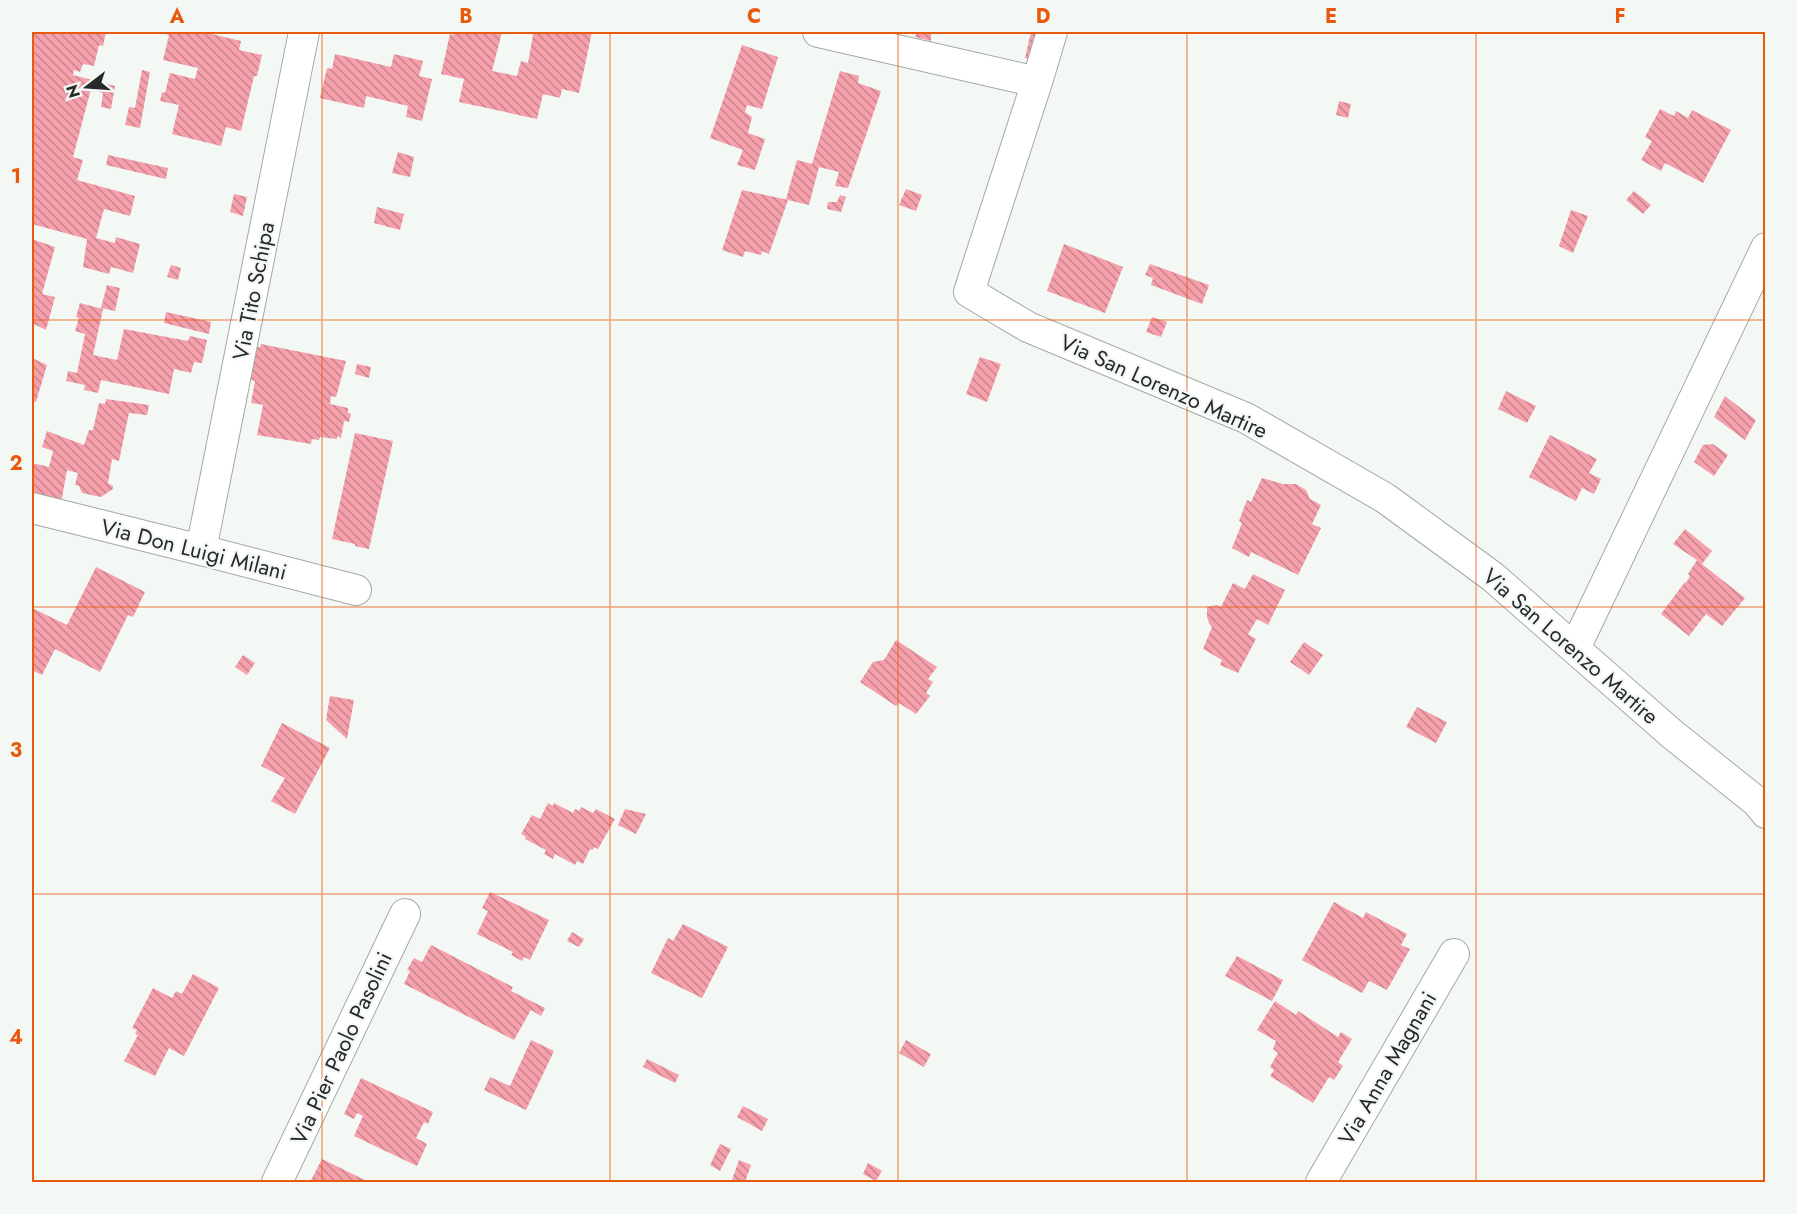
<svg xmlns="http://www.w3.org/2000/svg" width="1797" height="1214" viewBox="0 0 1797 1214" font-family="Jost,sans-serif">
<defs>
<pattern id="building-back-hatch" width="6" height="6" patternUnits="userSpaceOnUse" patternTransform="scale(1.5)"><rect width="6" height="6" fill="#f6a0ac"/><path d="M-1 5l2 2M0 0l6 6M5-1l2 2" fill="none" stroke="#c7838c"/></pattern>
</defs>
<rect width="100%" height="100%" fill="#f3f8f5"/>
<path fill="url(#building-back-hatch)" d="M32,32H106L103,46L99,45L94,66L83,64L80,72L74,70L73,75L115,86L111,109L101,107L103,93L91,89L73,157L83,160L77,180L135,196L130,216L104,209L96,238L115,243L116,237L140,244L133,273L111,267L109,274L83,267L87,239L32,224Z
M158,32H203L241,41L239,50L262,55L257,76H254L241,131L226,127L221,146L172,134L179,105L160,101L162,92L165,93L170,73L195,79L198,68L163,60L169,35Z
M454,32H502L492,71L517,76L521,61L528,63L533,35L530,32H592L579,93L562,89L560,98L543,94L537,119L459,102L464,79L441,74L450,34L453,35Z
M917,32L931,34V41L915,37Z
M1031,32H1044L1038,62L1025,58Z
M742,45L778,57L762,109L747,105L745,112L752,117L748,133L765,139L755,170L737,165L743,150L710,138Z
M335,54L391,67L394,54L423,61L419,76L432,79L422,121L406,117L408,106L366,96L364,108L320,98L327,68L332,69Z
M142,70L150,72L140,128L125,125L129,107L135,108Z
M840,71L859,76L858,83L881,91L848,188L835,186L839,172L819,167L809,205L788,200L769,254L762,251L761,255L745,251L743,257L722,250L742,190L788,200L786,199L797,160L812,164Z
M1339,101L1351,104L1348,118L1336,115Z
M1660,109L1674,116L1676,111L1688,118L1692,110L1731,130L1703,183L1665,163L1661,171L1641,160L1652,141L1645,137Z
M398,152L414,157L410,177L392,173Z
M108,155L168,168L166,179L106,165Z
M906,189L922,195L916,211L899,205Z
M1634,191L1651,205L1643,214L1626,200Z
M234,194L247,197L243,216L230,212Z
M840,195L846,197L841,212L827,209L828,202H837Z
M377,207L404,214L400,230L374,223Z
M1571,210L1588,216L1573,253L1559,246Z
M32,239L55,247L42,294L55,297L46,330L32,323Z
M1064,244L1123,267L1105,313L1047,291Z
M1150,264L1209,285L1202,304L1151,285L1153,278L1145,275Z
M171,265L181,268L178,280L167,277Z
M107,285L120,288L115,311L101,308Z
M80,303L103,309L93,355L117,360L124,329L188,341L190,336L207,340L202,363L194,362L191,373L174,369L169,394L101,380L98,393L84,390L85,385L66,381L68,371L77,373L85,334L75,331L79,318L76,317Z
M166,312L211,322L209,334L164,323Z
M1152,317L1167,322L1161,337L1146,332Z
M261,344L346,361L336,397L331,396L330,404L348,408V413L351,414L349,422L344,421L341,438L337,436V439L320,437L319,440L312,439L311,444L257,435L263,405L251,403L255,381L246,378L250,346L260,347Z
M980,357L1001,364L987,402L966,394Z
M32,358L47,365L36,402L32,400Z
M357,364L371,367L369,378L355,374Z
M1506,391L1536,406L1527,423L1498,409Z
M1725,396L1756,420L1745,440L1714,417Z
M106,399L149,405L147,415L129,413L119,461L112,459L108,483L113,486V489L101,497L82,493L79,486L75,485L78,473L67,470L60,509L32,500V463L49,467L53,451L42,447L47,431L84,445L89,430H93L99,403L105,404Z
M355,433L393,441L369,549L355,546V544L332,539Z
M1550,435L1597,459L1589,473L1601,479L1594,494L1582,488L1576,501L1529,477Z
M1713,444L1728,455L1714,476L1694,462L1703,445Z
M1262,478L1283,484H1296L1306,490L1310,499L1321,505L1312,524L1321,528L1298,575L1251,552L1249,557L1232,548L1242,523L1239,521L1247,500L1251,502Z
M1685,529L1712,551L1702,564L1745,598L1722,626L1706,614L1689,636L1661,614L1685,582L1686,583L1690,576L1688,574L1697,560L1673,544Z
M96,567L145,592L133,617L128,615L100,672L55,649L42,675L32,670V608L67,625Z
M1253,574L1285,590L1268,625L1257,619L1248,634L1256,639L1238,673L1220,665L1222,660L1203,649L1212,627L1209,623L1207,617V607L1216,605L1221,607L1233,583L1245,589Z
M896,640L937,667L928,679L933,682L926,693L930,696L916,714L899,703L896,706L860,682L873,662L884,660Z
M1304,642L1323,655L1309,675L1290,662Z
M243,655L255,663L247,675L235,667Z
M330,696L354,700L347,739L326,720Z
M1417,707L1447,722L1436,743L1406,727Z
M282,723L330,748L295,814L271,801L285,778L261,766Z
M548,803L553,806L554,803L573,813L575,809L579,811L581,807L593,813L596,809L615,819L598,849L594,847L593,850L590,849L583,864L577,861L575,865L555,854L553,859L544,854L546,850L525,839L526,837L521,834L532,815L540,819Z
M625,809L646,814L636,834L618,825Z
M490,892L549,920L530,960L524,957L522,961L511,955L513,952L477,934L488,911L482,908Z
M1334,902L1363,918L1366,912L1407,934L1401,945L1410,949L1387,990L1369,981L1362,993L1302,960Z
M683,924L728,947L702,998L651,973L668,938L673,941Z
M572,932L584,939L579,947L567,941Z
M431,945L513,987L511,991L545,1008L541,1016L531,1010L514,1040L404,984L410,971L407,970L414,958L422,962Z
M1237,956L1283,980L1272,1001L1225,976Z
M193,974L219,988L184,1056L169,1048L155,1076L124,1061L138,1035L135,1034L137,1030L132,1028L153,988L172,998L176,991L182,994Z
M1275,1001L1296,1015L1298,1011L1338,1037L1341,1032L1352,1039L1338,1062L1343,1066L1334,1080L1329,1077L1313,1103L1270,1076L1274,1070L1270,1067L1278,1053L1273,1049L1276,1041L1257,1030Z
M531,1040L554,1051L526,1110L484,1090L490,1077L510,1086Z
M906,1040L931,1054L924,1067L899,1053Z
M647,1059L679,1075L675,1083L643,1067Z
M361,1078L433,1112L428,1124L424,1122L416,1138L427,1144L417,1166L354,1136L363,1116L357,1113L354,1119L344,1114Z
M743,1106L768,1119L762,1131L737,1117Z
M720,1144L731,1149L720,1171L710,1165Z
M322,1159L369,1182H310Z
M739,1160L751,1165L745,1182L732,1180Z
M868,1163L882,1171L876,1181L863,1174Z"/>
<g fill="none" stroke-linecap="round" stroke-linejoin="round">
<g stroke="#a4a9a5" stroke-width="32">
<path id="street" d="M818,32L1037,82
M1052,32L1037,82L969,292L1028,327L1246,418L1385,498L1493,577L1672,734L1757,802L1766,813
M32,508L201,550L356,590
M201,550L304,32
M1575,648L1766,248
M277,1182L405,914
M1321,1182L1454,954"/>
</g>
<use href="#street" stroke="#fff" stroke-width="30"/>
</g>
<path fill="none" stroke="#e8590c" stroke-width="1.5" stroke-opacity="0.55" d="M322,32V1182M610,32V1182M898,32V1182M1187,32V1182M1476,32V1182M32,320H1766M32,607H1766M32,894H1766"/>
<g text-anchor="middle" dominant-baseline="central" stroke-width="4.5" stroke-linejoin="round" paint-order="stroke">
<g font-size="22" fill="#282a29" stroke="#f3f8f5">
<text transform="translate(253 291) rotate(-79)">Via Tito Schipa</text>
<text transform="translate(1164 386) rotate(24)">Via San Lorenzo Martire</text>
<text transform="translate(194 549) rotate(14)">Via Don Luigi Milani</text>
<text transform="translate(1571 646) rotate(41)">Via San Lorenzo Martire</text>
<text transform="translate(341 1048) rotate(-65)">Via Pier Paolo Pasolini</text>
<text transform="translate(1387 1068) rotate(-60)">Via Anna Magnani</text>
</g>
</g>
<rect width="1797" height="1214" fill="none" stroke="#f3f8f5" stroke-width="66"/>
<g transform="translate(87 87) rotate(253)" stroke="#f3f8f5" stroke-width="4.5" paint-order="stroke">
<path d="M0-4.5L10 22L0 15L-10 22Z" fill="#282a29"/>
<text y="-9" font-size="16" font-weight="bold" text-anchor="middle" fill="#282a29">N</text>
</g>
<rect x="33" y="33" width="1731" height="1148" fill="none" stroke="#e8590c" stroke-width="2"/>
<g font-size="20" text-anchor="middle" font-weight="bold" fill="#e8590c">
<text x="177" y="23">A</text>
<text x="466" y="23">B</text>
<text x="754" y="23">C</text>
<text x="1043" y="23">D</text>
<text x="1331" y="23">E</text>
<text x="1620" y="23">F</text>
<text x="16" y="183">1</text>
<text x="16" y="470">2</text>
<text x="16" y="757">3</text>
<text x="16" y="1044">4</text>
</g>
</svg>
